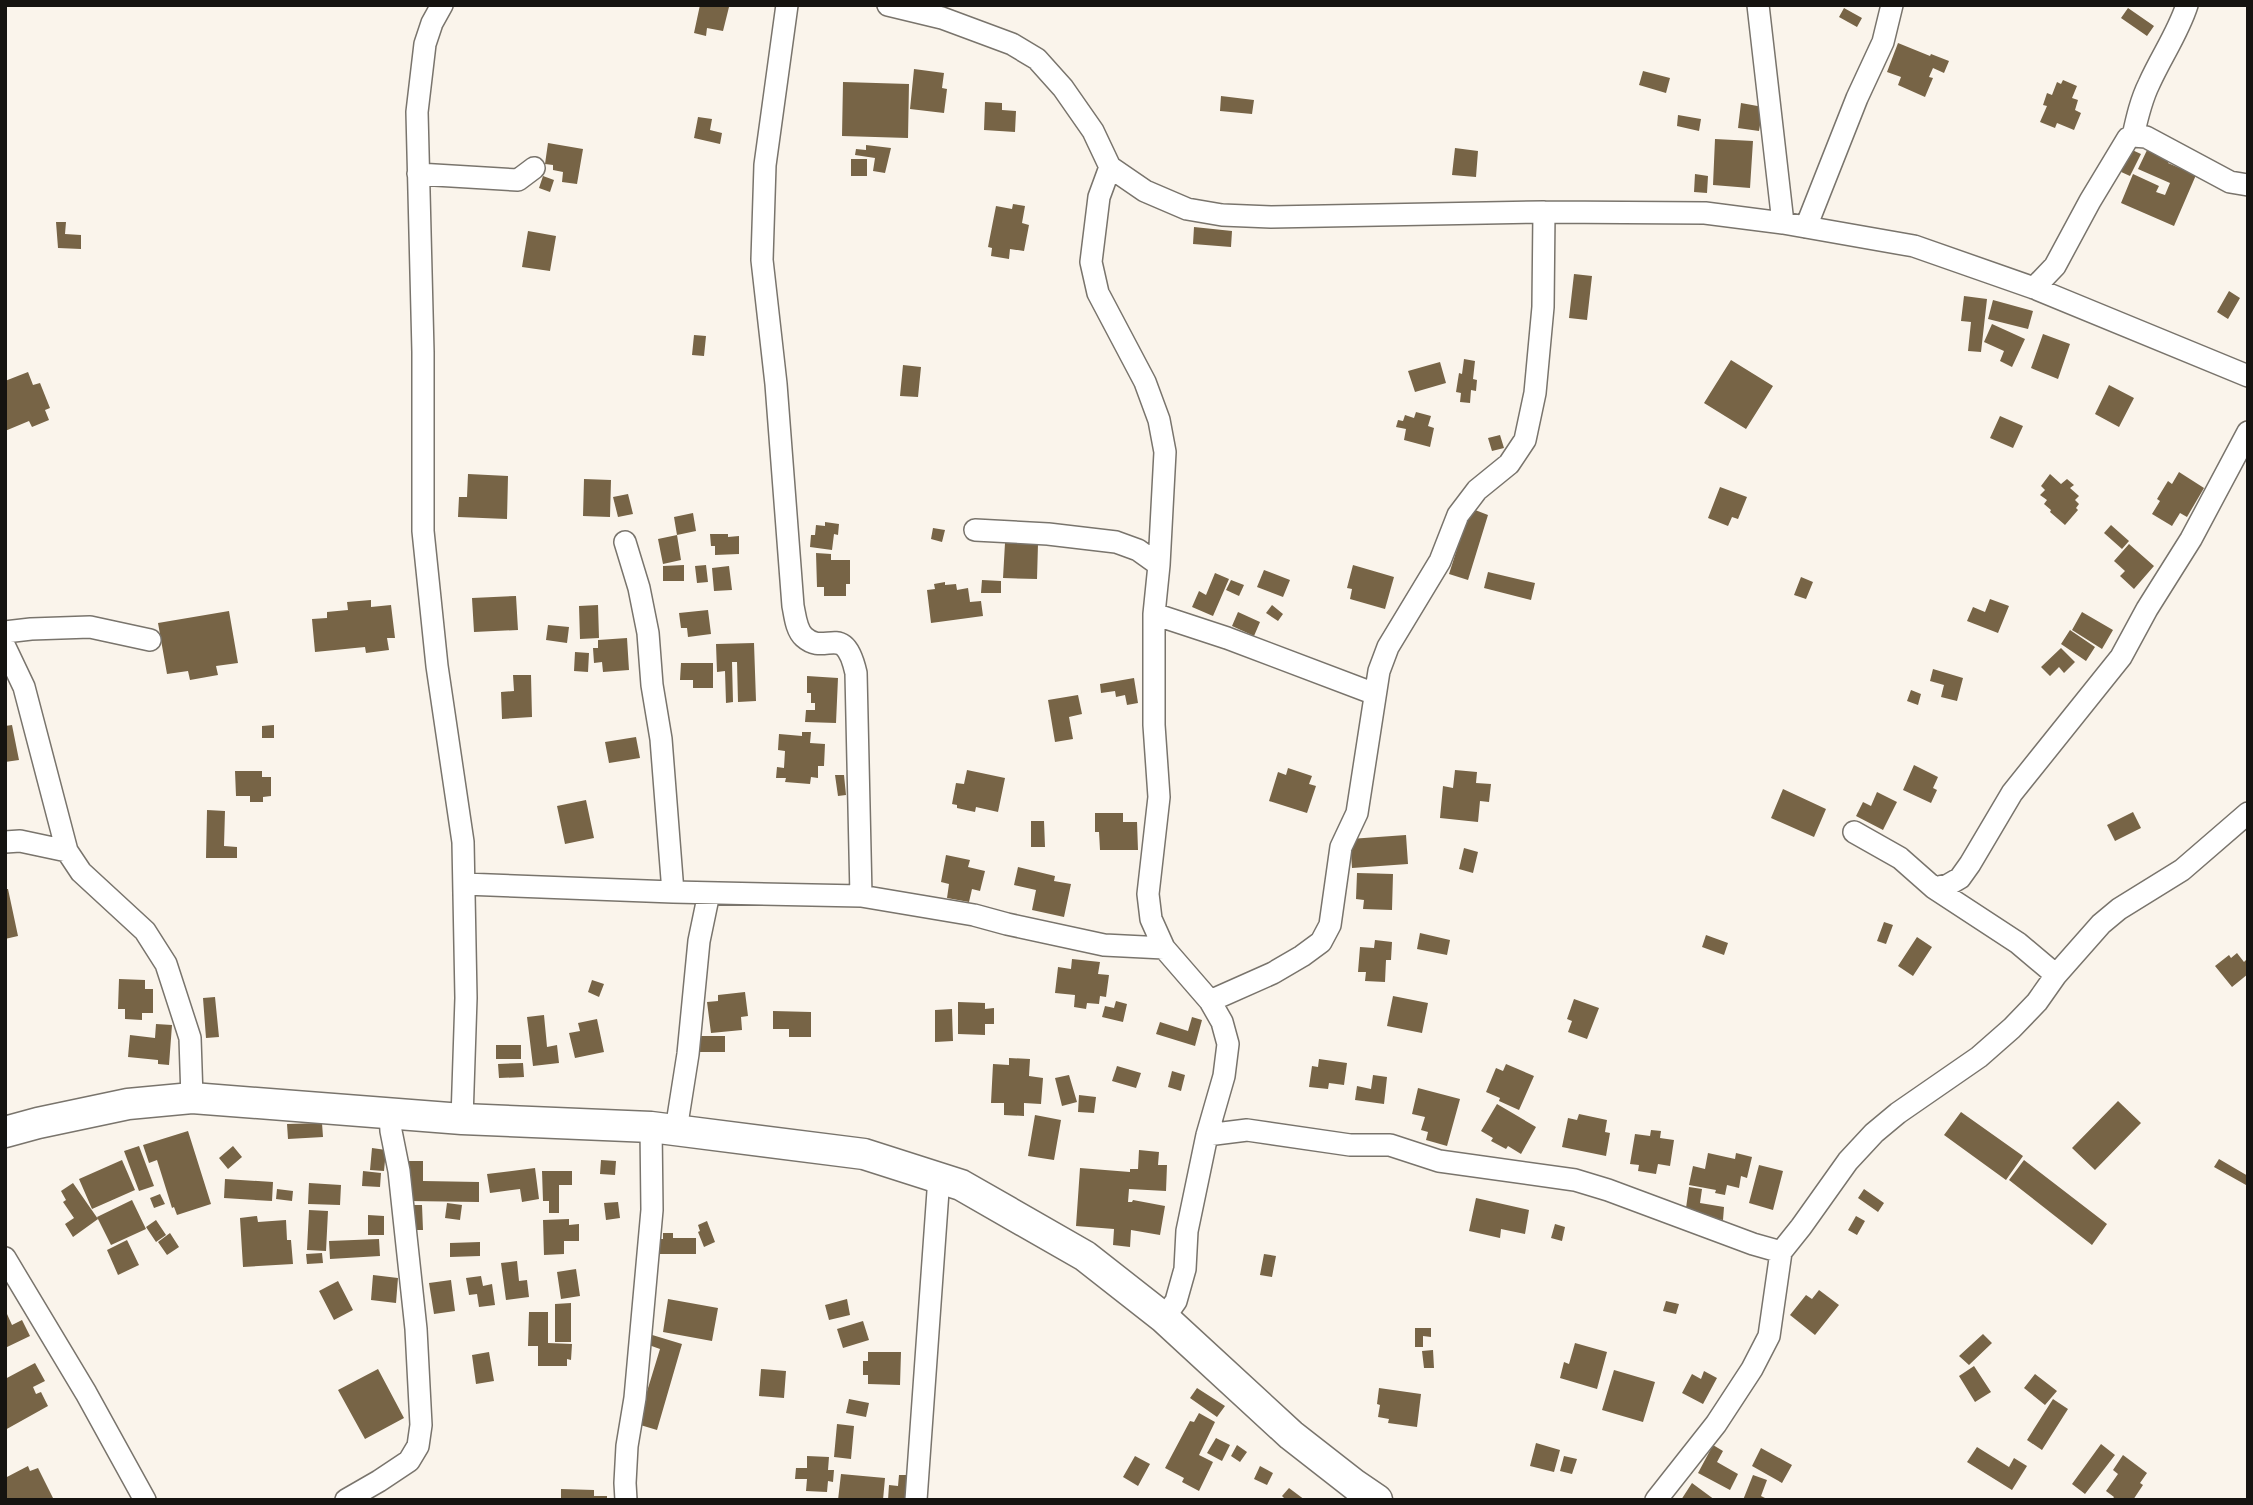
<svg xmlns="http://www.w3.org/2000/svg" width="2253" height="1505" viewBox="0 0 2253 1505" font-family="Raleway,sans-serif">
<rect width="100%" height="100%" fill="#faf4eb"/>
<path fill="#776446" d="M700,5L729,7L723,31L707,28L706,36L694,33Z
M1844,8L1862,18L1857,27L1839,17Z
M2128,8L2154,26L2147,36L2121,18Z
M1898,43L1930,56L1931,54L1949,61L1944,73L1933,68L1929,77L1933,78L1925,97L1898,85L1901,77L1887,72Z
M914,69L944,73L942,88L947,89L944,113L910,109Z
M1643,71L1670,78L1666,93L1639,85Z
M2063,80L2077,86L2072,98L2078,100L2075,110L2081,113L2074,130L2057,123L2055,128L2040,122L2047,106L2043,105L2047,93L2052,95L2057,82L2061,84Z
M843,82L909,84L908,138L842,136Z
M1221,96L1254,100L1252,114L1220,111Z
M985,102L1002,103V110L1016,111L1015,132L984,130Z
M1741,103L1763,107L1759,131L1738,128Z
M1678,115L1701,119L1699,131L1677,126Z
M698,117L712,119L710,130L722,133L720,144L694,138Z
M1715,139L1753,141L1750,188L1713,185Z
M548,143L583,149L577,184L562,182L563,172L553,170V165L545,164Z
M866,145L891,148L885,173L873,171L875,158L855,155L856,149L866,150Z
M1455,148L1478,151L1476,177L1452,175Z
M2148,148L2171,158L2168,163L2196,175L2174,226L2121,203L2133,174L2159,186L2156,192L2165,195L2170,183L2138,169Z
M2130,149L2141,154L2130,176L2119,171Z
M851,159H867V176H851Z
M1695,174L1708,176L1707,193L1694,192Z
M543,176L554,180L550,192L539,188Z
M1013,204L1025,206L1022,223L1029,225L1024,251L1010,249L1009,259L991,256L992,248L988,247L996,206L1012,209Z
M56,222H66L65,234L81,235V249L58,248Z
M1194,227L1232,231L1231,247L1193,244Z
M528,231L556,236L550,271L522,267Z
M1574,274L1592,276L1587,320L1569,318Z
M2229,291L2240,298L2228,319L2217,312Z
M1964,296L1987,299L1981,352L1968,351L1971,322L1961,321Z
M1993,300L2033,311L2028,329L1988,319Z
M1992,324L2025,339L2012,367L2000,361L2004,351L1984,342Z
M2043,334L2070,344L2058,379L2031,368Z
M694,335L706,336L704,356L692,355Z
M1464,359L1475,361L1473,379L1477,380L1476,391L1471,390L1470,403L1460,402L1461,393L1456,392L1459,373L1462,374Z
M1731,360L1773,386L1746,429L1704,403Z
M1440,362L1446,383L1415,392L1408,371Z
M903,365L921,367L918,397L900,396Z
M28,372L33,385L40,383L50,408L45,410L49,420L32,427L29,421L5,431V381Z
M2109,385L2134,398L2119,427L2095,414Z
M1416,412L1431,416L1428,426L1434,428L1430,447L1404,440L1406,429L1396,427L1398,420L1403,421L1405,415L1414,418Z
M2000,416L2023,426L2013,448L1990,438Z
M1500,435L1504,448L1492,451L1488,438Z
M2179,472L2204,488L2187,517L2180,513L2172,526L2152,514L2160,501L2157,499L2168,481L2172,484Z
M468,474L508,476L507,519L458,517L459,497H467Z
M2050,474L2061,484L2067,479L2074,485L2070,488L2079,496L2075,500L2079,504L2076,508L2078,510L2065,525L2050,512L2051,510L2044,504L2047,500L2040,495L2045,490L2041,486Z
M584,479L611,480L610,517L583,516Z
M1720,487L1747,497L1738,519L1732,517L1728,526L1708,518Z
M628,494L633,514L618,517L613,497Z
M1470,508L1488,515L1468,580L1449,574Z
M693,513L696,531L677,535L674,517Z
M825,522L839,524L838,535L834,534L832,550L810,547L811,535H815L816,525L825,526Z
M2111,525L2129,541L2122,549L2104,533Z
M933,528L945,530L942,542L931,539Z
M710,534H728V537L739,536V554L715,555V546H711Z
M677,535L681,560L663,564L658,539Z
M1005,543L1038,544L1037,579L1003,578Z
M2129,544L2154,566L2134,589L2120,576L2125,571L2114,561Z
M816,553L831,554V560H850V584H846V596H824V587H817Z
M684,565V581H663V566Z
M706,565L708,582L697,583L695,566Z
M1353,565L1394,577L1385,609L1350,599L1352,589L1347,588Z
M729,566L732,590L714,591L712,568Z
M1264,570L1290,580L1283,597L1257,587Z
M1488,572L1535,583L1531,600L1484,588Z
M1215,573L1229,579L1213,616L1192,607L1199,591L1206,595Z
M1801,577L1813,582L1806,599L1794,595Z
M982,580L1001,581V593H981Z
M1231,580L1244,585L1239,596L1226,590Z
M945,582V585L956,584L957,590L968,588L970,602L981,601L983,616L931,623L927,590L935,589L934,584Z
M516,596L518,630L474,632L472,598Z
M1990,599L2009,606L1998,633L1967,621L1973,607L1985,612Z
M371,600V607L391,605L395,638H387L389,650L366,653L365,647L315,652L312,619L327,618V612L348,610L347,602Z
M598,605L599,638L580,639L579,606Z
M1272,605L1283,614L1278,621L1266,613Z
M708,610L711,634L688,637L687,628H681L679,613Z
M229,611L238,663L216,666L218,675L190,680L188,671L167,674L158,623Z
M1238,612L1260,622L1254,636L1232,626Z
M2082,612L2113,630L2102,649L2072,630Z
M548,625L569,627L567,643L546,640Z
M2070,630L2095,647L2086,661L2061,644Z
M627,638L629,670L603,672L602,662L594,663L593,648H598V640Z
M754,643L756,701L738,702L737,662H732L733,702L726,703L725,671L717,672L716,644Z
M2061,648L2075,662L2064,673L2059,667L2050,676L2041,667Z
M575,652L589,653L588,672L574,671Z
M681,663H713V688H693V680H680Z
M1933,669L1963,678L1957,701L1941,697L1944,685L1930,681Z
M513,675H531L532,717L502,719L501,692L514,691Z
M807,676L838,678L836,723L805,722L806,710H815V703H811V693H807Z
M1134,678L1138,703L1127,705L1125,695L1116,697L1115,691L1101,693L1100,684Z
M1911,690L1921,694L1918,705L1907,701Z
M1078,695L1082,714L1069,717L1073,739L1055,742L1048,700Z
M12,725L19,760L5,762V726Z
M274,725V738H262V726Z
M802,732H811L810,743L825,744L824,766H818V778L811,777L810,784L785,782L786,778H776L777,767L784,768L785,751L778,750L779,734L802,736Z
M636,737L640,758L609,763L605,742Z
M1914,765L1938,777L1933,788L1937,790L1931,803L1903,790Z
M1288,768L1312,776L1309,784L1316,786L1307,813L1269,801L1278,772L1286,775Z
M967,770L1005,778L998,812L976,807L975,812L957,808V805L952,804L956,783L964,784Z
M1455,770L1477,772L1476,783L1491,784L1489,802L1480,801L1478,822L1440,818L1443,786L1453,788Z
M235,771H262V777H271V796L263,797V802H250V796H236Z
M835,775H844L846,795L838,796Z
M1783,789L1826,809L1814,837L1771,818Z
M1877,792L1897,802L1883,830L1856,816L1863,802L1871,806Z
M586,800L594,838L565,844L557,806Z
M207,810L225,811L224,846L237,847V858H206Z
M2133,812L2141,828L2115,841L2107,825Z
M1095,813H1123V822H1137L1138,850H1100L1099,832H1095Z
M1031,821H1044L1045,847H1031Z
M1406,835L1408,864L1352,868L1350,839Z
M1464,848L1478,852L1473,873L1459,869Z
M946,855L970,860L968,867L985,871L980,891L972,889L969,902L947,898L949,884L941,882Z
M1018,867L1055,876L1054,881L1071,884L1064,917L1032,910L1036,890L1014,885Z
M1357,873L1393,874L1392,910L1363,909L1364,900L1356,899Z
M5,889H8L18,936L5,939Z
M1884,922L1893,925L1886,944L1877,941Z
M1420,933L1450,940L1447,955L1417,949Z
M1706,935L1728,943L1724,955L1702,947Z
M1917,937L1932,947L1913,976L1898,966Z
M1375,940L1392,942L1391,960H1386L1385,982L1365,981L1366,972H1358L1360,947L1374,948Z
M2237,953L2244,962L2248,958V974L2232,987L2215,966L2229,955L2231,958Z
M1072,959L1100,962L1098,974L1109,975L1106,997L1100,996L1099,1004L1087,1003L1086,1009L1074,1007L1075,995L1055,993L1058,967L1071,969Z
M119,979L145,980V989H153V1013H142V1020L125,1019V1009H118Z
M592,980L604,984L599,997L588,992Z
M745,992L748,1016L741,1017L742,1030L711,1033L707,1002L718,1001V995Z
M1393,996L1428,1003L1422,1033L1387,1026Z
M215,997L219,1037L206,1038L203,998Z
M1574,999L1599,1008L1587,1039L1568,1032L1572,1021L1567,1019Z
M1116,1001L1127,1004L1123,1022L1102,1017L1105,1006L1114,1008Z
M958,1002L985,1003V1009L994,1008V1024H985V1035L958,1034Z
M952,1009L953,1041L935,1042V1010Z
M773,1011L811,1012V1037H789V1029H773Z
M544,1015L547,1047L557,1045L559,1063L533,1066L527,1017Z
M1192,1017L1202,1020L1195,1046L1156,1034L1160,1022L1188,1031Z
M597,1019L604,1052L575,1058L569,1033L580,1031L578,1023Z
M156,1024L172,1025L169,1065L158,1064V1060L128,1057L130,1035L155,1038Z
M697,1036H725V1052H697Z
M496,1045H521V1059H496Z
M1009,1058L1030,1059L1029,1076L1043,1078L1041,1104L1024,1103V1116L1004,1115V1103H991L993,1064L1009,1065Z
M1319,1059L1347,1063L1344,1085L1329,1083L1328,1089L1309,1087L1312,1066L1318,1067Z
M523,1063L524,1077L499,1078L498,1064Z
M1506,1064L1534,1076L1519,1110L1499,1101L1500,1098L1486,1092L1496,1068L1503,1071Z
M1117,1066L1141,1073L1136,1088L1112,1081Z
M1172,1071L1185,1075L1181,1091L1168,1087Z
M1069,1075L1077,1102L1062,1106L1055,1078Z
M1373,1075L1387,1077L1384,1104L1355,1100L1357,1086L1371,1089Z
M1418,1088L1460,1099L1447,1146L1426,1140L1428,1132L1421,1130L1425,1117L1412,1114Z
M1079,1095L1096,1097L1094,1113L1078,1112Z
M2118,1101L2141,1123L2095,1170L2072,1148Z
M1497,1104L1536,1127L1521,1154L1508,1146L1506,1149L1491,1141L1493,1138L1481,1131Z
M1961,1112L2023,1156L2006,1180L1944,1135Z
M1579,1114L1607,1120L1605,1132L1610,1133L1606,1156L1562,1147L1568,1118L1577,1120Z
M1035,1115L1061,1120L1054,1160L1028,1156Z
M322,1123L323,1137L288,1139L287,1124Z
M1651,1130L1661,1131L1660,1138L1674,1140L1670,1166L1658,1164L1656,1174L1638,1171L1639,1165L1630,1164L1635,1134L1650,1136Z
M188,1131L211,1204L177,1215L174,1207L172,1208L157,1160L149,1163L143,1145Z
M139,1146L154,1186L139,1191L124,1151Z
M233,1146L242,1157L228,1169L219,1158Z
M372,1148L386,1150L384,1171L370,1170Z
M1139,1150L1159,1152L1158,1165H1167L1166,1191L1129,1189L1128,1202H1132L1133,1200L1165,1206L1160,1235L1131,1230L1130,1247L1113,1245L1114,1229L1076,1226L1080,1168L1130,1172V1169H1138Z
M1708,1153L1735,1159L1736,1153L1752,1157L1747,1178L1741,1176L1739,1188L1727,1185L1725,1195L1715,1193L1716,1190L1689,1185L1693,1166L1705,1169Z
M2219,1159L2248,1176L2246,1185L2214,1167Z
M122,1160L135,1190L92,1209L79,1179Z
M601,1160L616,1161L615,1175L600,1174Z
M2024,1160L2107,1224L2092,1245L2009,1180Z
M409,1161H423V1181L479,1182V1202L409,1201Z
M1759,1165L1783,1171L1773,1210L1749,1203Z
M535,1168L539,1199L522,1202L520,1189L490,1193L487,1174Z
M363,1171L381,1173L380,1187L362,1186Z
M542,1171H572V1185H559V1213H549V1201H543Z
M225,1179L273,1182L272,1201L224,1198Z
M73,1183L98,1219L73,1237L65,1224L74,1218L63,1202L66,1200L61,1191Z
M309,1183L341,1185L340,1205L308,1204Z
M1689,1187L1702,1189L1700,1203L1724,1207L1723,1220L1685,1215Z
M277,1189L293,1191L292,1201L276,1199Z
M1864,1189L1884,1203L1878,1212L1858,1198Z
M160,1194L165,1204L154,1208L150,1198Z
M1476,1198L1529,1210L1525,1234L1501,1229L1500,1238L1469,1231Z
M132,1200L146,1229L111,1245L97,1217Z
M618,1202L620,1218L606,1220L604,1203Z
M447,1203L462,1205L460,1220L445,1218Z
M410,1205H422L423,1230H411Z
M309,1210L328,1211L326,1251L307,1250Z
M368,1215L384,1216V1235H368Z
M257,1216L258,1222L286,1220L287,1240H291L293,1264L243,1267L240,1218Z
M1856,1216L1865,1221L1857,1235L1848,1230Z
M569,1219V1225L579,1224V1241H564V1254L544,1255L543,1220Z
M156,1220L166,1235L156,1242L146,1227Z
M707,1221L715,1242L704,1247L698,1232L700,1231L698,1225Z
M1555,1224L1565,1227L1562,1241L1551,1238Z
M170,1233L179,1247L167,1255L158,1242Z
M663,1233H673V1238H696V1254H656V1239H663Z
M379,1239L380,1256L330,1259L329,1241Z
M127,1240L139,1265L118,1275L107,1250Z
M480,1242V1256L450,1257V1243Z
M322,1253L323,1263L307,1264L306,1254Z
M1264,1254L1276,1256L1272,1277L1260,1275Z
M517,1261L519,1281L527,1280L529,1297L506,1300L501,1263Z
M576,1269L580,1296L561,1299L557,1272Z
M373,1275L398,1278L396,1303L371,1300Z
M481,1276L483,1286L492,1284L495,1305L479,1307L477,1294L469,1295L466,1278Z
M451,1280L455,1311L434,1314L429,1283Z
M338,1281L353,1310L334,1320L319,1291Z
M1819,1290L1839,1305L1815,1335L1790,1315L1806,1295L1812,1299Z
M668,1299L718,1308L712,1341L663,1332Z
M847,1299L850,1315L829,1320L825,1305Z
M1666,1301L1679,1304L1676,1314L1663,1311Z
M571,1303V1342H555V1304Z
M529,1312H548V1343L572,1344L571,1360L567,1359V1366H538V1346H528Z
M7,1314L12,1325L22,1320L30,1336L5,1348V1316Z
M863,1321L869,1340L843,1348L837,1329Z
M1415,1328H1431V1337L1423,1336V1347H1415Z
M649,1334L682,1344L657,1430L637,1424L660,1349L646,1344Z
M1983,1334L1992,1343L1969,1365L1959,1356Z
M1575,1343L1607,1352L1597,1389L1560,1378L1564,1362L1569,1364Z
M1433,1350L1434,1368H1424L1422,1351Z
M489,1352L494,1381L476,1384L472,1355Z
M868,1352H901L900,1385L868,1384V1375H863V1361H868Z
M35,1363L45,1381L33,1387L36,1394L41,1392L48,1406L5,1430V1379Z
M1974,1366L1991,1392L1975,1402L1959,1376Z
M378,1369L404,1418L365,1439L338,1390Z
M761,1369L786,1371L784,1398L759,1396Z
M1614,1370L1655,1382L1643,1422L1602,1410Z
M1704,1371L1717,1378L1703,1404L1682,1393L1692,1374L1701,1379Z
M2035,1374L2057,1391L2045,1405L2024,1388Z
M1197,1388L1225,1406L1217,1417L1190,1398Z
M1379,1388L1421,1394L1417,1427L1388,1423L1389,1419L1378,1417L1380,1405L1377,1404Z
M849,1399L869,1403L866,1417L846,1413Z
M2053,1399L2068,1409L2042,1450L2027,1440Z
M1199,1413L1215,1422L1199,1455L1213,1462L1199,1491L1182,1482L1184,1478L1165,1468L1190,1421L1194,1422Z
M837,1424L854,1426L851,1459L834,1457Z
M1216,1438L1230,1445L1222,1461L1207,1453Z
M1536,1443L1560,1450L1554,1472L1530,1466Z
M2101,1444L2115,1455L2085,1494L2072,1484Z
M1237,1445L1247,1452L1240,1462L1231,1456Z
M1713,1445L1723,1451L1717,1462L1738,1474L1730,1490L1698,1473Z
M1977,1447L2009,1467L2014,1458L2027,1466L2012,1490L1967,1462Z
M1761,1448L1792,1465L1782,1483L1752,1466Z
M2123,1455L2147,1473L2140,1483L2143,1485L2133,1500H2112L2114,1497L2106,1491L2118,1474L2113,1470Z
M807,1456L829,1457L828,1470H834L833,1482L828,1481L827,1492L806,1491L807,1479H795L796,1468H807Z
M1135,1456L1150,1464L1138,1486L1123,1477Z
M1564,1456L1577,1459L1572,1474L1560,1471Z
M28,1466L30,1471L38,1468L54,1500H5V1485L7,1484L5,1478Z
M1260,1466L1273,1473L1267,1485L1254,1479Z
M841,1474L885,1478L883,1500H838Z
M899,1475H908L905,1500H888L889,1485L898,1486Z
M1753,1475L1767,1480L1761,1496L1769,1500H1743Z
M1692,1483L1715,1500H1681Z
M1289,1488L1305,1500H1286L1282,1496Z
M561,1489L594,1490V1496H607V1500H561Z"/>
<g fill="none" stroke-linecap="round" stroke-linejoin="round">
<g stroke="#79746c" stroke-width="24">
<path id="street" d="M442,5L432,23L425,44L417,112L423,352V531L437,666L463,842L466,998L462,1119
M888,5L942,18L1012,44L1037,59L1063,88L1093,131L1110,167L1145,191L1187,209L1222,215L1271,217L1544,212L1705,213L1783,223L1914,246L2034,288L2248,376
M1758,5L1783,223
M2133,136C2137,118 2141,100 2149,84C2161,57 2178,33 2187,5
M1110,167L1099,197L1091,262L1098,293L1145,382L1159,420L1165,452L1159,565L1154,614V725L1159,797L1148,894L1151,919L1164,948L1210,1001L1222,1022L1228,1044L1224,1076L1207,1135L1187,1231L1185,1269L1176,1301L1164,1318
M418,174L518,180L534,168
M1806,227L1857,98L1883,42L1892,5
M2034,288L2055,266L2090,201L2128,138L2133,136L2146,137L2230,182L2248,185
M975,530L1048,534L1116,542L1138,550L1159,565
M625,542L639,588L648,633L652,685L661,739L673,892
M1154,614L1227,638L1375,694
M5,632L31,629L90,627L150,640
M5,647L24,687L67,851L81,872L145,931L166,964L190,1038L192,1098
M1854,832L1900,858L1934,888L2018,943L2056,975
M5,842L20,841L67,851
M464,884L673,892L861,896L856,673C844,620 826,657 804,637C796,630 795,615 793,606L776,384L762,260L765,165L787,5
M1934,888L1948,885L1960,878L1970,864L2012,793L2121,657L2147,609L2191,539L2248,432
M861,896L974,915L1007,924L1104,945L1164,948
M1210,1001L1273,973L1302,956L1321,942L1330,925L1341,847L1357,813L1379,671L1388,647L1440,561L1458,515L1477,490L1509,464L1525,440L1535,393L1543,307L1544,212
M676,1130L688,1054L699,941L709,893
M1207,1135L1247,1130L1350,1145H1390L1439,1161L1575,1180L1608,1190L1753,1244L1781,1252
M5,1258L86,1393L145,1500
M346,1500L379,1481L409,1461L418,1446L421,1425L416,1329L399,1171L391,1131L390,1114
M626,1500L625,1483L627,1446L635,1398L652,1210L651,1127
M916,1500L939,1177
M1656,1500L1716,1424L1752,1369L1769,1336L1781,1252L1801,1227L1848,1161L1874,1133L1898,1113L1979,1057L2012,1028L2037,1002L2056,975L2101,924L2119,909L2182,870L2248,813"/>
</g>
<g stroke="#79746c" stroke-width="33">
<path id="secondary" d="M5,1132L38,1123L128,1104L192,1098L462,1119L651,1127L864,1154L961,1185L1085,1256L1164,1318L1291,1435L1355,1485L1377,1500"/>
</g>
<use href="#street" stroke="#fff" stroke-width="21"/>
<use href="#secondary" stroke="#fff" stroke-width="30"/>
</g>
<rect width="2253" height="1505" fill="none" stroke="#151310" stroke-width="14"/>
</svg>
